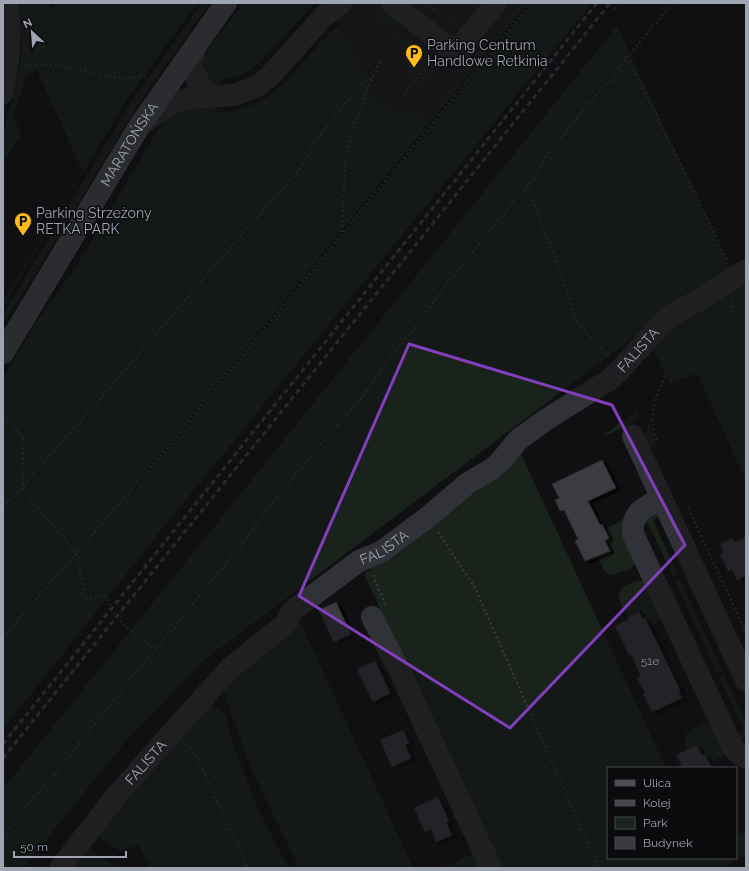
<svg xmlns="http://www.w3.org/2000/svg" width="749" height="871" viewBox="0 0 749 871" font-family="Raleway,sans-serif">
<defs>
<filter id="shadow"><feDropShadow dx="4.5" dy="2.5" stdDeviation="0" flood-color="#0009"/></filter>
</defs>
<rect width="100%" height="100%" fill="#101012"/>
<path fill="#1c1c1f" d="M329,3H527L419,136L373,95Z"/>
<path fill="#1a221c" d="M20,3H48L51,9L63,3H197L127,99L3,306V302L83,172L37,71L27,75L13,115L21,134L3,163V132L15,94L21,55V29Z
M202,3H210L143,97L12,311L3,322V315L113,132L131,102Z
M243,3H315L255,67L239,76L221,80L220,89L213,87L203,67V57Z
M427,3H433L458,23L454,25Z
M521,3H528L403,155L132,488L134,490L533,3H592L170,519L3,729V378L38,320L79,262L158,130L170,114L216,104L217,113C269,108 281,86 314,50C322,41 330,31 340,25L373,95L401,119L412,108L427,119L489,41L481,34L484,31L493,38Z
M382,12H388L399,22L393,29H390L386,20L377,25C375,19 377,14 382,12Z
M617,26L730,269L659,318L204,660L126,741L23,868H3V789Z
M394,31H396L429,59L411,81L405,76L409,70L392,34Z
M441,53V61L439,64L422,84L414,86Z
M746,274V481L697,373L670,384L652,346L673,321Z
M635,412L639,413V416C629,428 615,431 601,437Z
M650,418L651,430L656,445L646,450L644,438Z
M517,445L666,768H608V858H736V835L746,831V855L728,864L729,868H443L477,852L382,613L364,574L449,508Z
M652,510L663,515L653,520L678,575L673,577L648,523L641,526Z
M630,516L635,564L631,569L611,575C603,572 601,564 598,556L609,551L605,541L609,538L605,529Z
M680,579L722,671L717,673L675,581Z
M636,581H642L650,584L666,618L650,626L642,610L628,617C617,598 612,590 636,581Z
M300,621L413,868H299L251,768L223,690L232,674Z
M724,675L746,721V737L736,742L734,737L745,732L719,677Z
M211,705L226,715L229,733L258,809L288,868H151L139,845L120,851L96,835Z
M703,723H709L729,753L709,762L705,754L702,756L697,745L687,749L684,741L687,732Z
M83,844L117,868H65Z"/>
<path fill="#3a3a40" stroke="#2a2a2e" filter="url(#shadow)" d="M602,460L616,488L588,501L600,525L602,524L609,538L605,541L610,551L585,561L575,541L578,539L564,510L560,511L555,500L559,498L552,484Z
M746,537V575L737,580L732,569L728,571L720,554L724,552L720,544L733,538L735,542Z
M336,602L351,634L334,642L319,610Z
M639,612L643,619L645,618L680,690H678L682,698L652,712L643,694L645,693L637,678L641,676L631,654L629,655L615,626L629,619L628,617Z
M375,661L390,693L373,702L357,669Z
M403,730L409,743L405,745L411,758L392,767L380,740Z
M697,745L702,756L705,754L712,768H676L682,766L676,755Z
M438,797L449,821L446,822L452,835L436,842L431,829L425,832L414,808Z"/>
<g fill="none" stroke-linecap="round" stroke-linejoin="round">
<path stroke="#37393e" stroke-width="2.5" stroke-dasharray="2 3" stroke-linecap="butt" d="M425,3L440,15
M673,3L627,57L683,168L727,260
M614,9L618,3
M25,67C53,59 87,73 116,77C126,79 136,78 147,76
M404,94L433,59
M527,186L550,244L571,302L575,320L609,357
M342,232L345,162L348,144L367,89L381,59
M732,300C733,316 733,321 746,333
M3,415L13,424L23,439V487L38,509L76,553L83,586V595L85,597L91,598L105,595C109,601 111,609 115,615C126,629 143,639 156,650
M657,440C647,418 655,395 666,376
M3,508L108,390L250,225L299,170L315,142L359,86L372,78
M688,508L746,632
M438,532L474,586L599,868
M373,575L385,604
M3,638L156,461L531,3
M186,744L197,757L248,868
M3,837L29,803L67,760L79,743L118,696L127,682L176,626L199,596L241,546L269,507L322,443L364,395L391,356L414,329L443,289L513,202L533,180L546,156L590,102L611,80L627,57"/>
<g stroke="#313237" stroke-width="22">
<path d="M392,3L445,45L449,47L461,45L496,3"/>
<path d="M196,45L191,67L199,83L210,96"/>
<path d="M3,93C9,63 11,33 8,3"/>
<path d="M143,123L172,103L192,98L234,95L257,86L270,76L323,17L341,3"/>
<path d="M633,436L746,681"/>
<path d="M662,498C645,507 631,512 633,534L733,748L737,752L746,758"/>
<path d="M372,617L400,672L491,868"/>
<path id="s1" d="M60,868L117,795L162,744L230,668L285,624L292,611L359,561L381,552L428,517L468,483L492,469L500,462L518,440L544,421L609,380L620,370L663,322L670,316L701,299L746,270"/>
</g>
<path stroke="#4d4e56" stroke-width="22" id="s2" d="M3,353L140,125L226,3"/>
<path stroke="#46484e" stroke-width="3" stroke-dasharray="5 4" stroke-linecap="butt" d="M3,744L597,3
M3,758L610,3"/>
</g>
<path d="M0 0H749V871H0ZM409,344L612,405L685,545L510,728L299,596Z" fill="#101012" fill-opacity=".55" fill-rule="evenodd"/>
<path fill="none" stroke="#813ebd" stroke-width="3" stroke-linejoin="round" d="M409,344L612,405L685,545L510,728L299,596Z"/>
<defs>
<g id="parking-pin" transform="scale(0.9)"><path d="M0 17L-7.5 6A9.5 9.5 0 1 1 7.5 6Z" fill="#ffbc1b" stroke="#0b0b0d"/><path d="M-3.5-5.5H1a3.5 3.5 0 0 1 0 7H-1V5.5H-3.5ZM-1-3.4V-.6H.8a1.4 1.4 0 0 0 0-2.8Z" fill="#111"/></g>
</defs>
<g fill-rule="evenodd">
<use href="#parking-pin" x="414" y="53"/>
<use href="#parking-pin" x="23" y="221"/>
</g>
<g text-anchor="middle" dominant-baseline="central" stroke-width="3" stroke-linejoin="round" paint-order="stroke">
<g font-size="12" fill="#868a97">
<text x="650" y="661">51e</text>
</g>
<g font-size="14" fill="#a0a5b4" stroke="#0b0b0d" text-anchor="start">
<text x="427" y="45">Parking Centrum<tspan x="427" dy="16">Handlowe Retkinia</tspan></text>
<text x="36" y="213">Parking Strzeżony<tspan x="36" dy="16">RETKA PARK</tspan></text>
</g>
<g font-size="14" fill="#a0a5b4" stroke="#0b0b0d">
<text stroke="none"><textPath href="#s2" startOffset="244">MARATOŃSKA</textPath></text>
<text stroke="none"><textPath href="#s1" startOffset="784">FALISTA</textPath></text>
<text stroke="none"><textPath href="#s1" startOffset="460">FALISTA</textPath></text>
<text stroke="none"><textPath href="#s1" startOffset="136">FALISTA</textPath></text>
</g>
</g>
<rect width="749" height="871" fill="none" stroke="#a0a5b4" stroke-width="8"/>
<rect x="607" y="767" width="130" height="92" fill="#0b0b0d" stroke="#474950"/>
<rect x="615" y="780" width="20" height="6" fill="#4d4e56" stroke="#474950"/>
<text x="643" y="787" font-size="12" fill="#a0a5b4">Ulica</text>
<rect x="615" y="800" width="20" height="6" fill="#46484e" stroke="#474950"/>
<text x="643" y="807" font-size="12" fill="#a0a5b4">Kolej</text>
<rect x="615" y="817" width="20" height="12" fill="#1a221c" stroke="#474950"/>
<text x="643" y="827" font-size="12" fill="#a0a5b4">Park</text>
<rect x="615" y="837" width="20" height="12" fill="#3a3a40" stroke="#474950"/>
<text x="643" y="847" font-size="12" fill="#a0a5b4">Budynek</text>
<g transform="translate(32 32) rotate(334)" stroke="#0b0b0d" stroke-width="3" paint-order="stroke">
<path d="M0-3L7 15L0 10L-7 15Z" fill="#a0a5b4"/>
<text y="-6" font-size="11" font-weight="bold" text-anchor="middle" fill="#a0a5b4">N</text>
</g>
<path d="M14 851v6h112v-6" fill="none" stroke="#a0a5b4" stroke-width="2"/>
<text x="20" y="851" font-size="12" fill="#a0a5b4" stroke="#0b0b0d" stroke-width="3" paint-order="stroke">50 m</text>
</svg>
